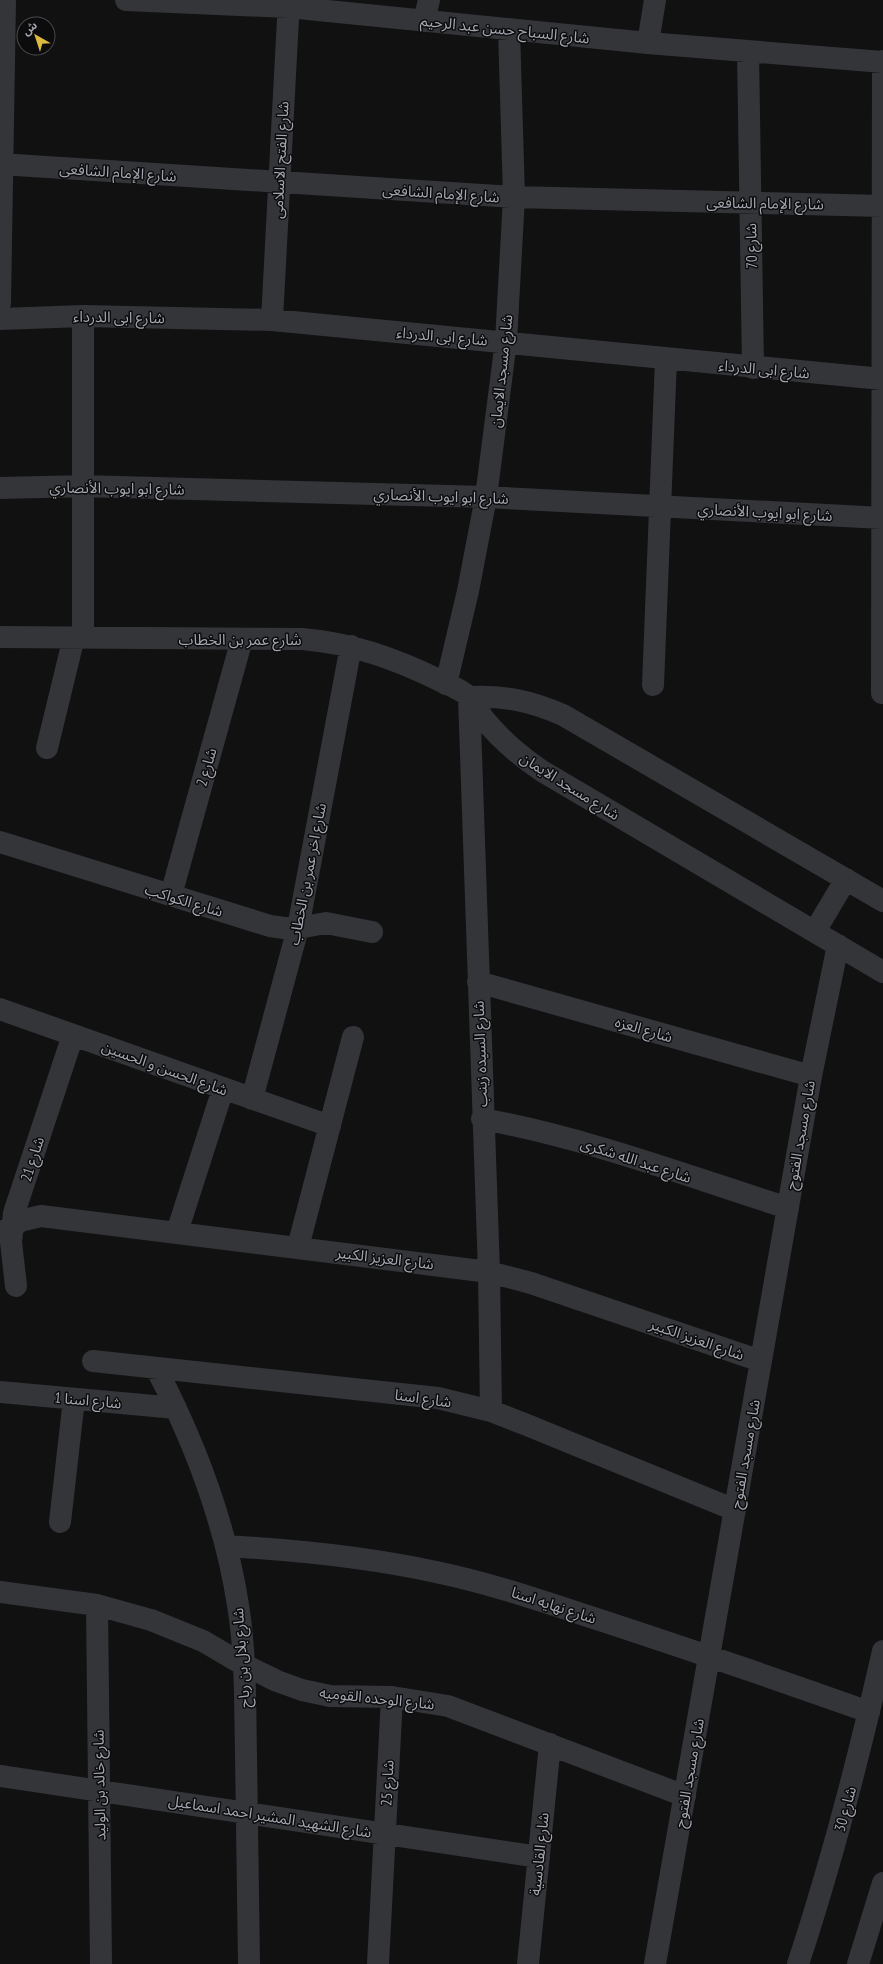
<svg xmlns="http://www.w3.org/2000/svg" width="883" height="1964" viewBox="0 0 883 1964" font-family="'PT Sans Narrow','Noto Sans Arabic',sans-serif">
<rect width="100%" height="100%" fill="#111112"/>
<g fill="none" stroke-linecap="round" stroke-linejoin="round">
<path stroke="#343539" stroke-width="22" d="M126,0L288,7L648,43L883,62
M424,21L429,0
M648,43L655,0
M748,51L753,368
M0,164L514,197L883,206
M0,303L5,0
M83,316V638
M0,319L83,316L272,320L882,379
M272,320L289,0
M0,488L83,486L486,497L882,518
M0,637L302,639C352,643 396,659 441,681C449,685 463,690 470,698C475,704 479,711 483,718C500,739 520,756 542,771L883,972
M446,684L468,591L486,497L506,341L514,197L509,29
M653,685L666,359
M882,693L883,61
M469,697L489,1272L491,1411
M469,697C503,695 531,701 563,715L883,901
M47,748L74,637
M0,842L270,926L284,928H298L326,923L372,932
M171,895L242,639
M815,931L846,879
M478,982L811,1076
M0,1009L330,1126
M252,1099L298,928L351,646
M482,1119C587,1138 687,1176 788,1208
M0,1232L12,1228L20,1221L41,1216L489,1272L531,1283L761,1361
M177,1232L223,1089
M298,1247L353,1037
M16,1286L11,1242L14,1213L73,1035
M93,1361L438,1398L491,1411L527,1425L735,1510
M156,1368C195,1443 225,1521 238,1605C246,1654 245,1705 246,1755C247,1825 248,1894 249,1964
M0,1392L176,1408
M60,1522L74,1399
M226,1546C297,1550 367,1557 436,1572C494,1584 550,1604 606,1622C694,1651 782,1681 869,1712
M0,1592L97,1605L151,1620L203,1641L244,1665L277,1681L302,1690L330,1696L392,1697L448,1706L685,1796
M97,1605L101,1964
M0,1776L539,1857
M378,1964L392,1697
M528,1964L550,1744
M655,1964L811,1076L838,945"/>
<path stroke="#343539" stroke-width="22" d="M798,1964C832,1861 859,1757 883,1651
M858,1964L883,1883"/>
</g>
<g text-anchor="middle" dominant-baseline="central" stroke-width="3" stroke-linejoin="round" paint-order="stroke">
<g font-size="15" fill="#a4a6b1" stroke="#0c0c0d">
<text transform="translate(505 29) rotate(6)">شارع السباح حسن عبد الرحيم</text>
<text transform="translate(280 160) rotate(-87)">شارع الفتح الاسلامى</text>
<text transform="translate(118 172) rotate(4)">شارع الإمام الشافعى</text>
<text transform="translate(441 193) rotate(4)">شارع الإمام الشافعى</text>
<text transform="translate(765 203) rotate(1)">شارع الإمام الشافعى</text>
<text transform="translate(751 246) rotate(-91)">شارع 70</text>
<text transform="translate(119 317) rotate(1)">شارع ابى الدرداء</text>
<text transform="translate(442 336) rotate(5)">شارع ابى الدرداء</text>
<text transform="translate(764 369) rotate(5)">شارع ابى الدرداء</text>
<text transform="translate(501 371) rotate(-84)">شارع مسجد الايمان</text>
<text transform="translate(117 488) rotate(1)">شارع ابو ايوب الأنصاري</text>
<text transform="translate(441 496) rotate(2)">شارع ابو ايوب الأنصاري</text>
<text transform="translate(765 512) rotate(3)">شارع ابو ايوب الأنصاري</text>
<text x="240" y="639">شارع عمر بن الخطاب</text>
<text transform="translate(206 767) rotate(-74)">شارع 2</text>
<text transform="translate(570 786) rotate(32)">شارع مسجد الايمان</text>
<text transform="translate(307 874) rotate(-79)">شارع اخر عمر بن الخطاب</text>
<text transform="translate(184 900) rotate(17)">شارع الكواكب</text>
<text transform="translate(644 1029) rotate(16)">شارع العزه</text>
<text transform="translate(480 1054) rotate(-92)">شارع السيده زينب</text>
<text transform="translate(165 1068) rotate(20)">شارع الحسن و الحسين</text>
<text transform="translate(800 1135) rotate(-80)">شارع مسجد الفتوح</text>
<text transform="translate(32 1159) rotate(-72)">شارع 21</text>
<text transform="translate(636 1160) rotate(18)">شارع عبد الله شكرى</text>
<text transform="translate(385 1258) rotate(7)">شارع العزيز الكبير</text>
<text transform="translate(697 1339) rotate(19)">شارع العزيز الكبير</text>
<text transform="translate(423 1398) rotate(8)">شارع اسنا</text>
<text transform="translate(88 1400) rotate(5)">شارع اسنا 1</text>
<text transform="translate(745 1454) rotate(-80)">شارع مسجد الفتوح</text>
<text transform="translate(554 1605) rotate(18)">شارع نهايه اسنا</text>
<text transform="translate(241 1658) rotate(-94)">شارع بلال بن رباح</text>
<text transform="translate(377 1698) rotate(6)">شارع الوحده القوميه</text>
<text transform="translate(689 1773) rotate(-80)">شارع مسجد الفتوح</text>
<text transform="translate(387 1783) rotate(-87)">شارع 25</text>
<text transform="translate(99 1785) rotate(-91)">شارع خالد بن الوليد</text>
<text transform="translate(845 1809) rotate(-75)">شارع 30</text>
<text transform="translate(270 1816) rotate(9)">شارع الشهيد المشير احمد اسماعيل</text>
<text transform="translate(539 1854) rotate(-84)">شارع القادسية</text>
</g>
</g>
<g transform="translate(36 36) rotate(321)"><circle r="19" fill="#0c0c0d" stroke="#494a4f"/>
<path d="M0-3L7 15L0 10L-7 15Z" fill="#ddb93f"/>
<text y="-6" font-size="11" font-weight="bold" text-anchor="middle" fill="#a4a6b1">ش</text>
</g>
</svg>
